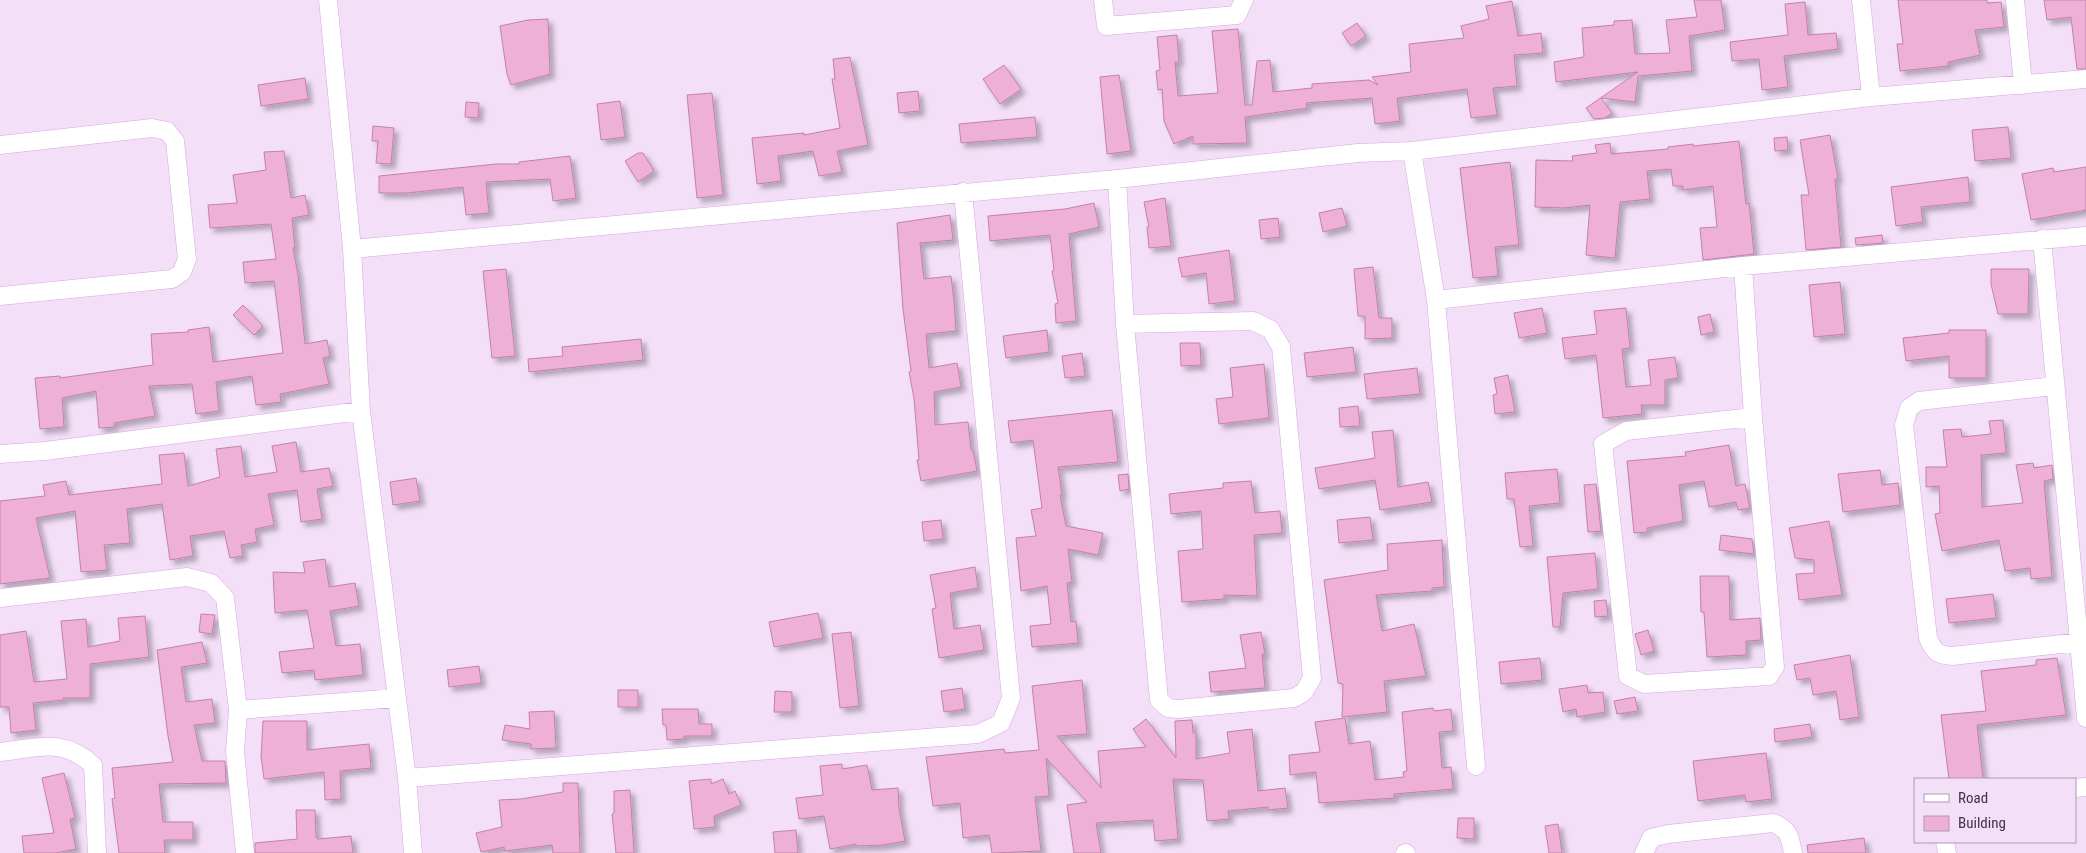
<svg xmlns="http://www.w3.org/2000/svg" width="2086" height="853" viewBox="0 0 2086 853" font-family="'Roboto Condensed',sans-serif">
<defs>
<filter id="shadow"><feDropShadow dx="4.5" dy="4.5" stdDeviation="2.5" flood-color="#0004"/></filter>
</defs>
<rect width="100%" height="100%" fill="#f3dff7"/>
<path fill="#efb0d8" stroke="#c281ac" filter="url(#shadow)" d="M1694,0H1721L1725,30L1689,36L1692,71L1638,76L1635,102L1601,98L1612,113L1605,118L1594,119L1586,108L1638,72L1556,82L1554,62L1584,57L1582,28L1614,25V21L1632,20L1635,54L1670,53L1666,20L1697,17Z
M1898,0H1987V3L2001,2L2004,27L1975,30L1980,55L1948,62V66L1900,71L1897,44H1903Z
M2044,0H2086V69H2077L2071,17L2047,20Z
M1512,1L1518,36L1541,33L1543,53L1514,55L1517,86L1493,88L1497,115L1471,118L1467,89L1397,98L1400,121L1375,124L1372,98L1306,103L1307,108L1245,117L1247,143L1193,144V136L1174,144L1164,121L1162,89L1158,90L1156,71L1160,70L1157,37L1177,35L1179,62H1175L1178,96L1218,93L1212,31L1238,29L1245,105H1252L1257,61L1270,60L1273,92L1312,88V84L1369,80L1378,85L1372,77L1411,72L1409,44L1464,38L1461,26L1489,19L1486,6Z
M1805,2L1808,35L1836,33L1838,49L1784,56L1788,87L1762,90L1759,59L1732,61L1730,42L1788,35L1785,4Z
M548,19L550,74L511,85L507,74L500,26L528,20Z
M1357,23L1366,36L1351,46L1342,33Z
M850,57L868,145L837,151L842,172L819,176L813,151L778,156L781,181L757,184L752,138L804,133V135L840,128L832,79H835L833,59Z
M1004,65L1021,89L1000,104L983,79Z
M1119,75L1131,151L1107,154L1100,77Z
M305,78L308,99L261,106L258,85Z
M918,91L920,111L899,113L897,93Z
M712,93L723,195L697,198L687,95Z
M620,101L625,137L601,140L597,104Z
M466,102L479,103L478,118L465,117Z
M1035,117L1037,137L961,143L959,124Z
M373,126L394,128L391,164L376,163L378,141H372Z
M2008,127L2011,158L1975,161L1972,130Z
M1830,135L1838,179H1835L1841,247L1806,250L1801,195H1809L1800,140Z
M1787,137L1788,150L1775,151L1774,138Z
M1739,141L1746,204L1749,203L1754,254L1703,260L1700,228L1717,227L1713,186L1683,190V186H1673L1671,169L1647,171L1650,199L1620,202L1615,258L1586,255L1590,205L1564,208L1535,207L1536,160L1573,161L1572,156L1597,153L1595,145L1610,143L1611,154L1668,149V147L1693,144V146Z
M284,151L291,198L305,195L309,215L292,218L295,248H293L298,275L305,344L327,340L330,356L323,358L329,384L280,394L281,402L256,405L252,376L216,382L219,411L196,414L192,384L149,386L155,416L114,423V427L99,428L96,391L62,398L64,427L40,429L35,378L60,376V378L153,365L151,334L188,332V330L209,327L213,362L283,353L274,281L245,283L243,262L276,259L271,224L210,228L208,205L237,203L233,175L266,170L264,152Z
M638,153H643L654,171L638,182L625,161Z
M570,156L576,198L553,201L550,179L486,182L489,213L466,215L463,187L407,193H379V176L496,164H519V162Z
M1510,162L1519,245L1495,247L1498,276L1473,278L1460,168Z
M2086,167V210L2031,220L2022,174L2053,168L2054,172Z
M1968,177L1970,202L1921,207L1923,222L1896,226L1891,187Z
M1165,198L1171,246L1149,248L1147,227H1149L1144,202Z
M1094,203L1099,227L1069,234L1076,321L1056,323L1055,304L1058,303L1052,271L1054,270L1050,235L990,241L988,216L1065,209Z
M1342,208L1347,226L1323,232L1319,213Z
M950,215L953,240L920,243L924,279L951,276L954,301L956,331L926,334L929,368L957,363L961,387L934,392L935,425L968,422L971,450H973L977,471L921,481L917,460H919L914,398L909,372L911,371L903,309L897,223Z
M1278,218L1280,237L1261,239L1259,220Z
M1882,235L1883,243L1856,245L1855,238Z
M1229,250L1235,301L1209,304L1206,273L1182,277L1178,258Z
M1373,267L1379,318H1392V338L1365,339V316H1358L1354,269Z
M506,269L515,356L492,358L483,271Z
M1991,269H2029L2028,314H1998L1991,284Z
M1840,282L1845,334L1814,337L1809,285Z
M243,305L263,326L254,335L233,315Z
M1542,308L1547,333L1519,338L1514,313Z
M1626,308L1630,348L1622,349L1626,387L1651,385L1648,360L1675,357L1678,378L1665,380V405H1641L1642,414L1603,418L1596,355L1565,359L1562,338L1597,334L1594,311Z
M1710,314L1714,332L1701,335L1698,317Z
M1047,330L1049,352L1006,358L1003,336Z
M1949,330H1986V378H1949V356L1906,361L1903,338L1949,333Z
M641,339L643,360L529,372L528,359L563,356L562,347Z
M1180,343H1200L1201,365L1181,366Z
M1353,347L1356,372L1307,377L1304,353Z
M1082,353L1085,376L1065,378L1062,356Z
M1264,364L1269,418L1219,424L1216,399L1233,397L1230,368Z
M1417,368L1420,394L1367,399L1364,374Z
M1508,375L1515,412L1495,414L1493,395L1497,394L1494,378Z
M1358,406L1360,426L1340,427L1339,408Z
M1112,410L1118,462L1058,467L1062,495H1060L1066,526L1103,533L1098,555L1068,549L1072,582L1067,583L1071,622L1076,621L1078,643L1032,647L1030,626L1051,624L1047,586L1021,591L1016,538L1036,536L1031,510L1042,508L1033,440L1011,443L1008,421Z
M2003,420L2006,453L1981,455L1982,507L2023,503L2016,465L2033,463L2034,468L2052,465L2053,479L2044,481L2052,577L2031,579L2030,568L2005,571L1999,540L1942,551L1935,514L1940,513L1939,486L1926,487V467H1947L1943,430L1961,429L1962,437L1991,434L1989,421Z
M1393,430L1398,487L1428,482L1432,502L1380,510L1375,480L1319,489L1315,468L1375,458L1372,432Z
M296,442L301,472L329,468L333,486L317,489L322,519L301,522L297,490L268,494L274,525L255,529L257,542L241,545L243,556L230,558L224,531L190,536L193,556L170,560L162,504L127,509L130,543L104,545L107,570L81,572L75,511L36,518L50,578L0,584V501L45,496L43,485L66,481L69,495L162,484L159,455L184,453L188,486L220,477L216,449L241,446L245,477L277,472L272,446Z
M1729,445L1736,486L1745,484L1750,508L1738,510L1736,502L1709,507L1704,481L1679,485L1683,521L1647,528V532L1634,533L1627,461L1686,456L1685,452Z
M1557,469L1560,503L1529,506L1533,546L1520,547L1514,499H1507L1505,473Z
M1880,470L1882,485L1898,483L1900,505L1843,512L1838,474Z
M1128,474L1129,489L1120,491L1118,475Z
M416,478L420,501L393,505L390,482Z
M1251,481L1255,513L1280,511L1282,533L1254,535L1257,596L1224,595V599L1182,602L1178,551L1203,549L1201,511L1171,514L1169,494L1223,488V483Z
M1596,484L1601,531L1588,532L1584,485Z
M1370,517L1373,540L1339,543L1337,520Z
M941,520L943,539L924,541L922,522Z
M1829,521L1842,595L1799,600L1796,574L1814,573V560L1795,558L1789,528Z
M1721,535L1752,539L1754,554L1719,550Z
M1442,540L1444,587L1432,588V591L1376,595L1382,631L1414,624L1426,676L1384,681L1387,712L1342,717L1343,684L1338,683L1324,580L1388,570L1387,544Z
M1595,553L1598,589L1563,593L1560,627H1553L1547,557Z
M325,559L329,587L355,583L359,606L330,611L336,646L360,644L363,675L315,680L314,670L282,673L279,652L314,648L307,610L275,613L273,572L305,573L303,562Z
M975,567L978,588L950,593L954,629L980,625L984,650L939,658L932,609L936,608L930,575Z
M1700,576H1729L1730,620L1760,618L1761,640L1746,641V655L1707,657L1704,612H1701Z
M1993,594L1996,618L1949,623L1946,599Z
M1606,600L1608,616L1595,617L1594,601Z
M818,613L823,638L774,647L769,622Z
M201,614L215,615L212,634L199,632Z
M145,616L149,657L90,664V698H63L64,700L33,703L36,730L11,733L9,707H0V635L26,631L34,682L67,679L61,621L86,619L88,647L120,641L118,618Z
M1648,630L1654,651L1641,655L1635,634Z
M851,632L859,706L840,708L832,634Z
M1261,632L1265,654H1262L1265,688L1211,692L1209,672L1246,668L1240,635Z
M202,642L207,663L181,667L186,702L212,699L215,723L194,725L202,761H225L226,783L159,784L163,822H193V840H164L165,853H119L112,799L115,798L112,768L173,762L168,736L157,650Z
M1850,655L1859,717L1840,720L1836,691L1813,695L1810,678L1797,680L1794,665Z
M1540,658L1542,680L1501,684L1499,662Z
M2057,658L2066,715L1977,725L1983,779H1949L1941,715L1986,711L1981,671L2036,665V660Z
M479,666L481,683L449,687L447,670Z
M1082,680L1087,734L1057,736L1101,788L1098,751L1146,747L1133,729L1146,719L1176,758L1175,721L1192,720L1193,733H1196V759L1230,753L1227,732L1252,729L1258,791L1285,788L1288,808L1268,810V807L1228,811L1229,819L1207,821L1203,780L1173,779L1178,839L1155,841L1153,820L1096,823L1101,853H1074L1067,805L1087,802L1046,758L1049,796L1035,797L1041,851L992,853L989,835L963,838L960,803L933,806L926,757L1004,749L1005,753L1039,750L1032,686Z
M1587,685L1588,693L1603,692L1605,712L1577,717L1576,709L1563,712L1559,689Z
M962,688L965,709L944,712L941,691Z
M618,690H638V707H618Z
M775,691L792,692V712H774Z
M1635,697L1638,711L1617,714L1614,701Z
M1433,708L1434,711L1451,709L1453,731L1439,732L1442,768L1451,767L1453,789L1394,794V798L1319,803L1316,772L1290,775L1289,755L1320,752L1315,722L1345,718L1349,744L1370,741L1375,780L1404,777L1403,772L1407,771L1402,712Z
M662,709H698L699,724H712V736H684V739L667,740L666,725H663Z
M554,711L556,748L531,749V744L502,740L505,725L530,729L529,712Z
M263,721H307V750L369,744L371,768L340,771L341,799L325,800L324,772L264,779L261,756Z
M1810,724L1812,737L1775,742L1774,729Z
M1766,753L1772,799L1746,802L1745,795L1698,801L1693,761Z
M842,764V769L867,765L872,790L898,788L899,808L905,841L883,845L856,846V844L830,849L824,816L799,819L796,798L823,795L820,766Z
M64,773L75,818L70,819L76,849L55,853H24L22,836L54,833L42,778Z
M711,779V784L723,779L729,794L735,791L741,805L714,816L715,827L694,829L689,781Z
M563,783H578L580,853H553L552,845L505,851L504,847L481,852L476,833L502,827L499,800L521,799L563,792Z
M630,790L634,853H616L612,814L614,813V791Z
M296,810H315L316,837L318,839L351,836L353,853H255V843L297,839Z
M1458,818H1474V839L1457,838Z
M1558,824L1562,853H1549L1545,826Z
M796,830L798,853H775L773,832Z
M1864,838L1866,853H1808L1807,845Z"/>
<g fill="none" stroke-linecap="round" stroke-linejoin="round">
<g stroke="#d7a6e2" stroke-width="19">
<path id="minor" d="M328,0L352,249L361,411L407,778L413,853
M1103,0L1106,26L1237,15L1244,0
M1861,0L1871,97
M2015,0L2023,85
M0,145L152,128L167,131L175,141L187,259L182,272L172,279L0,296
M1412,151L1436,300L1476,766
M1117,179L1125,324L1159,700L1168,708L1178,709L1294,698L1304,692L1312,678L1281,347L1270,329L1253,321L1125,324
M2042,239L2086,718
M352,249L1117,179L1358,153L1412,151L1871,97L2086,79
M1743,266L1753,417L1775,667L1769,676L1644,684L1628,676L1603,444L1626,431L1753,417
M1436,300L1743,266L2086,236
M2055,386L1919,401L1909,408L1904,425L1928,638C1934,652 1937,655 1952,656L2080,642
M0,454L45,451L361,411
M0,598L187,577L211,583L225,598L238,710L235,751L245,853
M238,710L396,698
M0,752C39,748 61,737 93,765L97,853
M407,778L978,734L1001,723L1011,698L963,192
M2075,788L2086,787
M1945,842L1947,853
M1405,853H1406
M1644,853L1651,838L1668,834L1773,823C1789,829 1790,837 1793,853"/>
</g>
<use href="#minor" stroke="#fff" stroke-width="18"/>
</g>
<rect x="1914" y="778" width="162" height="65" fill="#f3dff7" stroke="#ad99b1"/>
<rect x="1924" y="794" width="25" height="8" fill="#ffffff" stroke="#ad99b1"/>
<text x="1958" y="803" font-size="15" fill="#443048">Road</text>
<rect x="1924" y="816" width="25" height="15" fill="#efb0d8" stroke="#ad99b1"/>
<text x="1958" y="828" font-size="15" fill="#443048">Building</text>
</svg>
